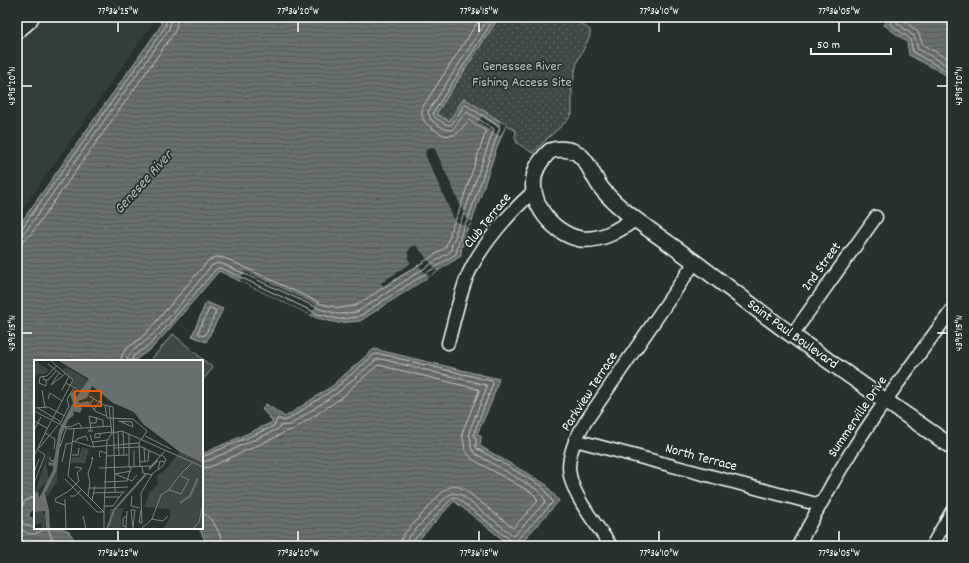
<svg xmlns="http://www.w3.org/2000/svg" width="969" height="563" viewBox="0 0 969 563" font-family="Dekko,sans-serif">
<defs>
<pattern id="park-dots" width="8" height="8" patternUnits="userSpaceOnUse"><rect width="8" height="8" fill="#3e4944"/><path d="M2 2h.1M6 6h.1" fill="none" stroke="#5b6460" stroke-width="1.8" stroke-linecap="round"/></pattern>
<pattern id="water-rules" width="6" height="5" patternUnits="userSpaceOnUse"><rect width="6" height="5" fill="#67706c"/><path d="M0 2.5h6" fill="none" stroke="#575a59"/></pattern>
</defs>
<rect width="100%" height="100%" fill="#26332d"/>
<filter id="ink" filterUnits="userSpaceOnUse"><feTurbulence type="fractalNoise" baseFrequency=".025" numOctaves="2"/><feDisplacementMap in="SourceGraphic" scale="8" xChannelSelector="R" yChannelSelector="G"/><feConvolveMatrix kernelMatrix="1 2 1 2 8 2 1 2 1" color-interpolation-filters="sRGB"/></filter>
<g filter="url(#ink)">
<path fill="#333f3a" d="M17,17H157L17,217Z"/>
<path fill="#3e4944" stroke="#9ea4a2" d="M173,334L213,368L202,381V361H150Z"/>
<path fill="url(#park-dots)" stroke="#9ea4a2" d="M499,17H571L590,30V35L587,42L577,62L572,86V114L567,121L550,136L533,153L517,143L515,137L516,131L464,99L449,121L436,114Z"/>
<path fill="url(#water-rules)" stroke="#a4a9a7" d="M164,17H499L436,114L449,121L464,98L506,125L496,150L472,221L465,234L466,235C463,244 461,246 461,256L360,321L338,323L317,318L219,271L166,333L152,348L134,361H35V503L28,516L35,520V528H61L69,532L75,541L82,546H17V228L162,24L160,22Z
M889,17H952V78L909,55L907,42L884,25Z
M206,302L223,309L206,342L192,336Z
M374,349L499,379L491,403L477,434L481,436L480,446L547,485V486L559,501L518,546H511L454,501L413,546H208L199,528H202V454L273,422L262,409L266,404L285,417L335,384L336,382Z"/>
<path fill="#26332d" d="M482,117L496,126L499,127L501,124L499,121L506,125L500,136L478,122Z
M431,148L435,149L467,220L472,221L468,227L455,221L425,154L426,150Z
M413,245L414,247L416,245L437,271L429,277L418,265L383,286L381,283L411,263L407,257L409,256L407,253Z
M244,271L316,305L311,315L240,281Z"/>
<g fill="none" stroke-linecap="round" stroke-linejoin="round">
<path stroke="#c2c6c4" stroke-width="1" d="M892,17L890,24L910,39L913,52L952,74
M897,17V23L914,36L918,49L952,68
M903,17V20L918,32L923,45L952,61
M17,230L22,228L165,27L167,17
M17,235L22,234L26,231L169,29L172,17
M17,241L24,240L31,234L174,33L176,28L178,17
M211,308L215,310L216,312L205,335L202,336L199,334L198,332L209,309Z
M121,361L122,355L125,350L142,337L155,323L207,262L215,257L225,258L322,304L339,308L355,306L445,248L450,235L451,229L458,214L486,131L469,120C463,125 461,133 453,135C446,137 441,134 435,130C425,124 418,117 424,105L481,17
M127,361C128,350 141,346 148,339C171,317 191,291 211,266L217,263L223,264L320,309L338,314L357,312L451,251L452,243L456,236V231L463,216L494,129L467,112C451,126 458,140 431,120L428,112L489,17
M132,361L133,356L149,345L163,331L217,268H221L318,314L339,319L358,317L456,254C459,242 461,229 468,219L500,127L466,105H464L453,123L450,125C444,124 434,119 433,113L495,17
M202,457L274,426L278,418L284,421L287,420L337,387L340,384L375,354H381L492,381L493,384L474,433V436L476,439V448L542,486L553,502L514,543L457,498L453,497L412,542L411,546
M202,462L207,461L276,430L281,426L290,425L340,391L344,387L377,359H381L486,385L487,387L469,432L471,441V448L476,454L538,490L546,501L514,536L460,494L452,493L446,497L408,538L406,546
M202,468L210,467L278,436L284,432L293,430L344,396L349,390L378,365L478,389L479,391L462,433L465,450L472,459L534,494L538,501L513,528L464,489C456,485 449,486 443,491L404,534L401,540L400,546
M35,497C18,498 12,526 35,528
M202,513C213,517 222,535 222,546
M17,526C30,538 35,534 48,528L52,539L60,546"/>
<g stroke="#fff" stroke-width="15">
<path id="minor" d="M17,33L30,22L33,17
M792,335L876,217
M448,343C454,322 459,297 467,277C480,246 510,212 535,190
M575,440L820,505
M611,546C597,525 570,494 569,468C569,451 577,435 586,421L695,262
M798,546C815,514 832,483 851,452C882,403 917,357 952,310
M932,546L952,511"/>
</g>
<g stroke="#fff" stroke-width="18">
<g id="tertiary">
<path id="s1" d="M634,219C619,230 602,241 581,239C550,234 521,194 539,164C542,160 546,154 550,151C558,148 570,149 577,153C589,161 593,178 602,189C611,200 624,211 635,219C655,234 676,248 696,263C728,287 760,312 792,335C845,373 899,410 952,447"/>
</g>
</g>
<use href="#minor" stroke="#26332d" stroke-width="12"/>
<use href="#tertiary" stroke="#26332d" stroke-width="15"/>
</g>
</g>
<path fill="none" stroke="#fff" stroke-width="1.5" d="M118,22V32M298,22V32M479,22V32M659,22V32M839,22V32M22,86H32M937,86H947M22,333H32M937,333H947M118,531V541M298,531V541M479,531V541M659,531V541M839,531V541"/>
<g text-anchor="middle" dominant-baseline="central" stroke-width="3.5" stroke-linejoin="round" paint-order="stroke">
<g font-size="14" fill="#bbbfbe" stroke="#26332d">
<text x="522" y="67">Genessee River<tspan x="522" dy="16">Fishing Access Site</tspan></text>
</g>
<g font-size="14" fill="#fff" stroke="#26332d">
<text transform="translate(488 221) rotate(-51)">Club Terrace</text>
<text transform="translate(822 267) rotate(-54)">2nd Street</text>
<text stroke="none"><textPath href="#s1" startOffset="486">Saint Paul Boulevard</textPath></text>
<text transform="translate(590 392) rotate(-57)">Parkview Terrace</text>
<text transform="translate(858 417) rotate(-56)">Summerville Drive</text>
<text transform="translate(701 458) rotate(15)">North Terrace</text>
</g>
<g font-size="15" font-style="italic" fill="#b3b8b6" stroke="#26332d">
<text transform="translate(144 183) rotate(-48)">Genesee River</text>
</g>
</g>
<g transform="translate(34 360)">
<rect width="169" height="169" fill="#26332d"/>
<path d="M0,0L15,10L11,14H3L0,22Z" fill="#3e4944"/>
<path d="M19,80L12,104L15,120L0,134ZM7,151L11,154V169H7L8,163L0,165V153Z" fill="#3e4944"/>
<path d="M23,110V122L12,138L13,129Z" fill="#3e4944"/>
<path d="M68,0L49,28L46,31L37,24L39,21L28,11L32,7L54,20ZM48,87L55,89L51,103H36L38,97H45ZM146,92L169,103V169H129L136,157V149L111,147L115,133L124,124L123,115L129,112ZM90,148L87,155V169L75,167L76,149Z" fill="#3e4944"/>
<path d="M23,0H169V103L146,92L109,64L100,52L79,43L58,26L53,38L44,41L46,43L54,41L56,44L51,47L43,44L48,48L46,53L39,51L40,55L34,60L27,77L23,110L11,134L15,150L16,169H12L11,151L0,152V134L4,131L5,138L19,110V105L15,106L14,102L20,103L15,100L16,95L17,100H20L25,70L39,43L36,34L41,30L40,40L55,19Z" fill="#67706c"/>
<path fill="none" stroke="#67706c" stroke-width="2" d="M115,109L124,100M146,143L156,136L164,118M73,169L80,150L112,114"/>
<path fill="none" stroke="#7d8581" stroke-width="1" d="M16,0L39,20L18,60M14,4L28,15M9,16L10,20H14L22,11M5,23L6,17L13,16L22,6M5,23L12,26V20M32,23L43,29L40,34M17,25L31,14M17,25L25,13M8,30L11,48M28,30L35,16M58,37L55,36L70,45L79,47L81,132M60,38L56,44L61,51L72,56M14,39L16,33L28,41M71,46L73,58L99,59L113,71L105,83L106,106M75,47L77,66M1,48L14,47L31,56M4,48L27,62M60,50L67,39M0,51L35,69L77,66L78,73L88,71L169,107M0,61L13,68M84,61L98,62L99,67L87,62M56,63H62L63,57M26,64L35,46L33,39L40,28M40,69L34,116L70,152V169M0,70L7,57M59,71H54L57,69L55,56L69,60V66M89,71L90,95M84,72L85,95M11,73L21,79L20,89M66,74V77L61,78V74L78,72M95,74V107M56,75L60,87M111,76L137,89M39,81L59,87L105,83M41,82L43,79L52,76L54,81M59,82L73,80M105,86L127,96M26,87L33,66L36,67L45,63L48,68M110,87L111,102M5,88L24,65M80,88L105,87M100,91V107M38,95H44L45,88M0,96L17,61M72,96L94,95M67,97L65,96L66,91L72,93M28,102L32,84L38,83M106,102L114,101L115,90M108,106L109,113L118,115M65,108L117,106L131,91M124,110L126,101L131,102M0,113L5,99M81,114L98,121L103,115M81,114L97,111M31,119L63,152H70L73,81L78,73M70,122L93,121L97,107M0,123L11,95L4,90M55,128H70M70,128L94,127M135,130L147,134L155,120L147,116M60,133L91,132M36,136H41L47,130M54,136L56,122L54,114L59,98L58,97V100M98,136L97,146L106,148M70,137H85M31,139L32,169M58,140L61,126M31,145L22,142L21,139L35,131L45,121L43,113L48,108L41,107M71,146H79L89,132M107,150L105,162L108,163M49,156L52,169M117,159L129,161L134,156M108,163L107,133L119,113L129,106L132,99L128,95M92,167L89,166V158L93,156M99,167L101,150H97L99,169M92,169L93,151M107,169L118,159L127,135L135,130L144,117L159,102M159,169L165,162L169,144"/>
<path fill="#e8590c" fill-opacity="0.15" stroke="#e8590c" stroke-width="2" d="M41,31H67V46H41Z"/>
<rect width="169" height="169" fill="none" stroke="#fff" stroke-width="2"/>
</g>
<rect width="969" height="563" fill="none" stroke="#26332d" stroke-width="44"/>
<path d="M811 48v6h80v-6" fill="none" stroke="#ffffff" stroke-width="2"/>
<text x="817" y="48" font-size="12" fill="#ffffff" stroke="#26332d" stroke-width="3" paint-order="stroke">50 m</text>
<rect x="22" y="22" width="925" height="519" fill="none" stroke="#fff" stroke-width="1.5"/>
<g font-size="10" text-anchor="middle" fill="#fff">
<text x="118" y="14">77°36'25"W</text>
<text x="298" y="14">77°36'20"W</text>
<text x="479" y="14">77°36'15"W</text>
<text x="659" y="14">77°36'10"W</text>
<text x="839" y="14">77°36'05"W</text>
<text transform="translate(11 86) rotate(-90)" y="4">43°15'20"N</text>
<text transform="translate(958 86) rotate(-90)" y="4">43°15'20"N</text>
<text transform="translate(11 333) rotate(-90)" y="4">43°15'15"N</text>
<text transform="translate(958 333) rotate(-90)" y="4">43°15'15"N</text>
<text x="118" y="556">77°36'25"W</text>
<text x="298" y="556">77°36'20"W</text>
<text x="479" y="556">77°36'15"W</text>
<text x="659" y="556">77°36'10"W</text>
<text x="839" y="556">77°36'05"W</text>
</g>
</svg>
